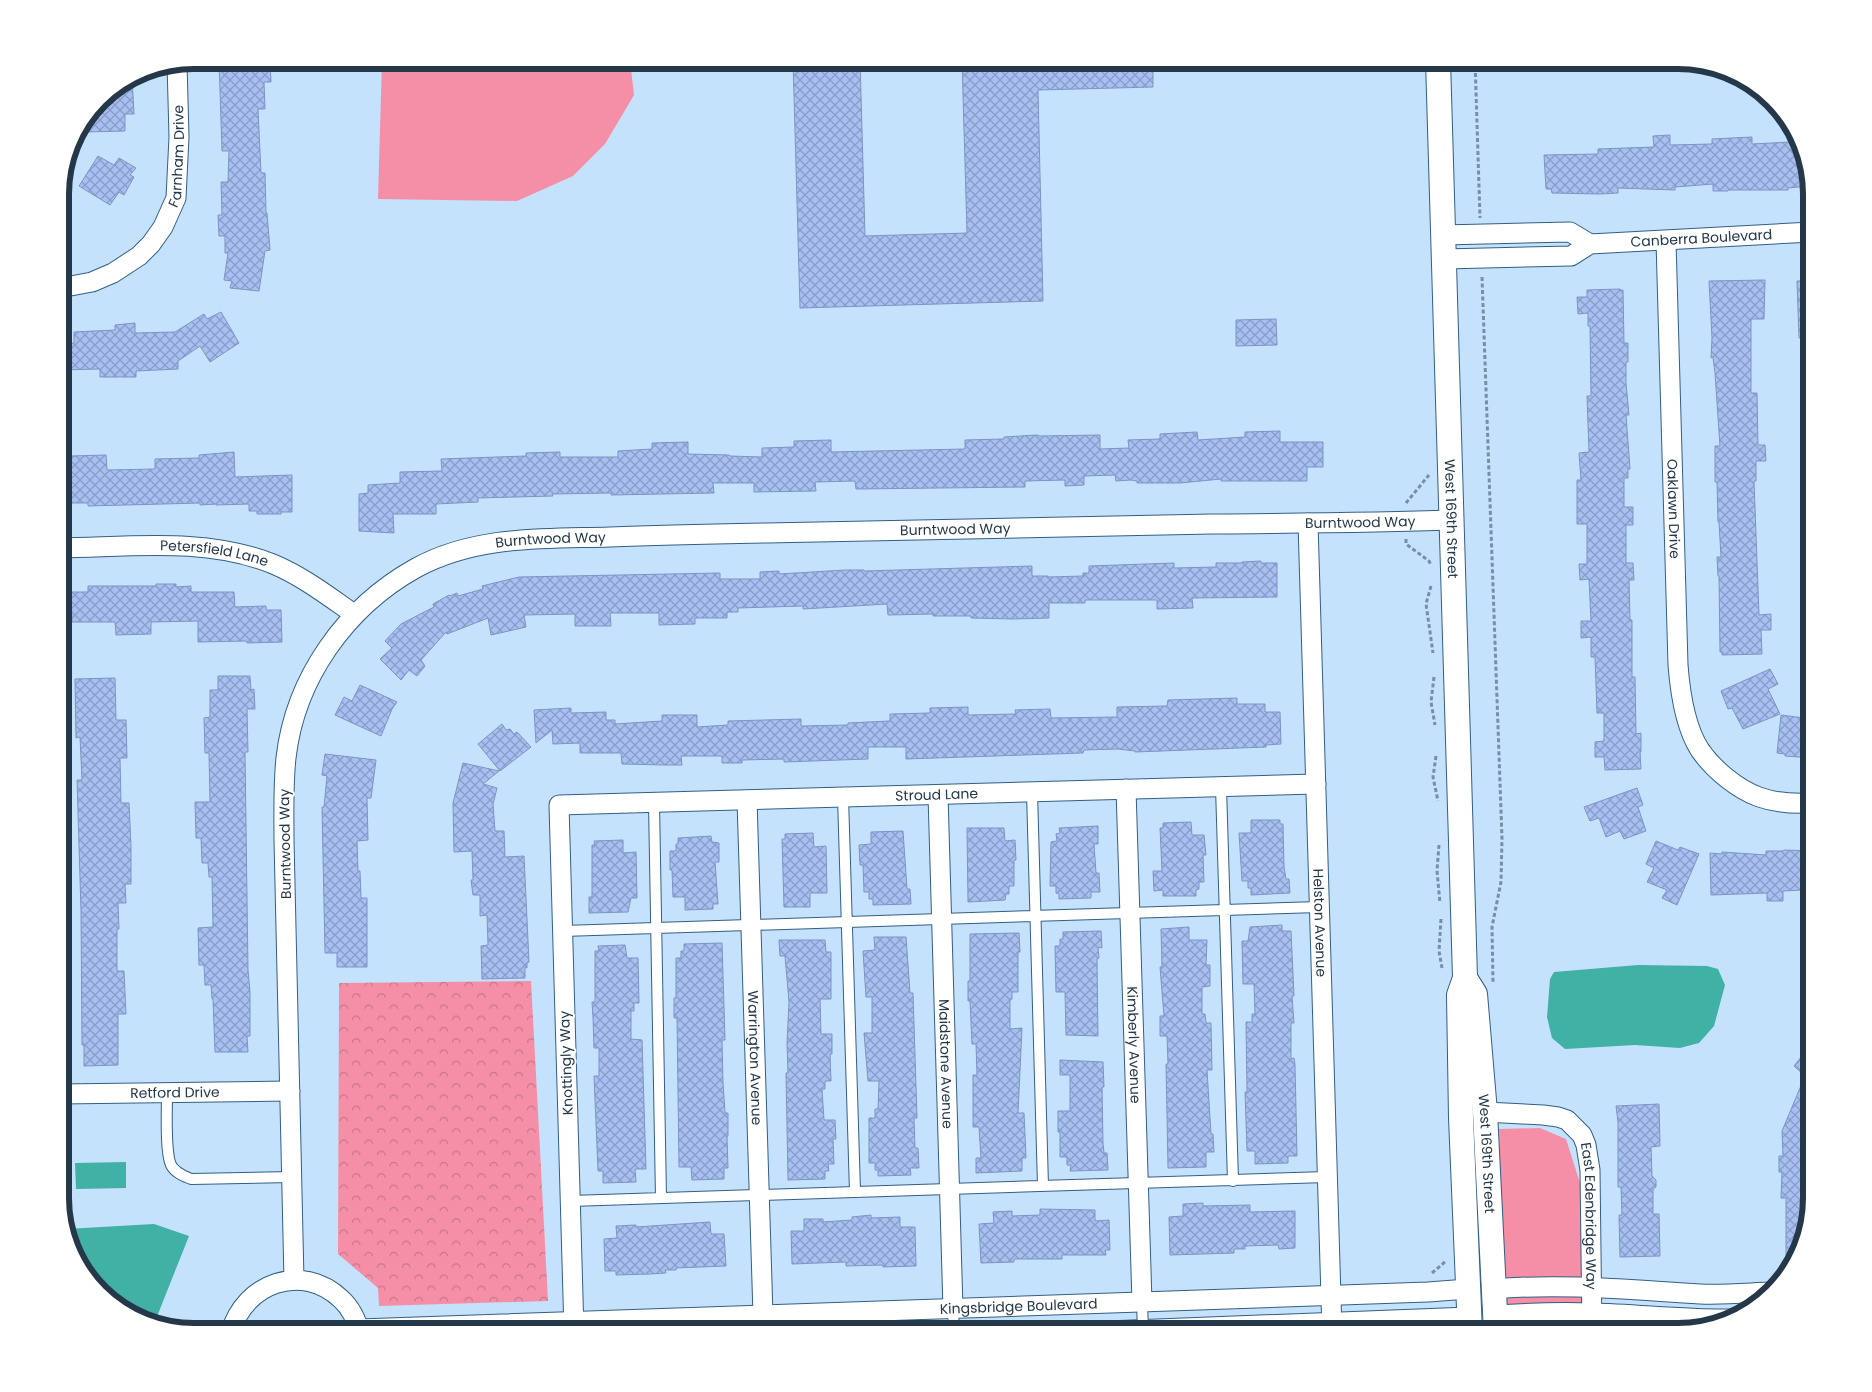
<svg xmlns="http://www.w3.org/2000/svg" width="1872" height="1392" viewBox="0 0 1872 1392" font-family="Poppins,sans-serif">
<defs>
<pattern id="forest-crowns" width="20" height="18" patternUnits="userSpaceOnUse" patternTransform="scale(1.25)"><rect width="20" height="18" fill="#f58fa7"/><path d="M2 6a3 3 0 1 1 6 0M12 15a3 3 0 1 1 6 0" fill="none" stroke="#c6768a"/></pattern>
<pattern id="building-cross-hatch" width="8" height="8" patternUnits="userSpaceOnUse" patternTransform="scale(1.25)"><rect width="8" height="8" fill="#a8bff1"/><path d="M0 0l8 8M0 8l8-8" fill="none" stroke="#899cc5"/></pattern>
</defs>
<rect width="100%" height="100%" fill="#c5e2fc"/>
<path fill="#f58fa7" d="M382,60H630L634,95L605,144L573,176L517,201L378,199Z
M1540,1128L1566,1139L1580,1183L1584,1332H1503L1499,1129Z"/>
<path fill="url(#forest-crowns)" d="M531,981L548,1301L379,1306L378,1288L338,1254L339,983Z"/>
<path fill="#41b0a5" d="M1638,965L1707,966L1718,969L1725,985L1714,1026L1699,1043L1680,1048L1635,1045L1565,1049L1552,1038L1547,1017L1550,979L1554,972Z
M126,1162V1188L76,1189L75,1163Z
M154,1224L189,1236L158,1314L157,1326L151,1325L113,1304L74,1257L66,1229Z"/>
<path fill="url(#building-cross-hatch)" stroke="#7d93c5" d="M219,60H270L271,82H264L265,109H258L261,173H265L266,213H267L270,250L265,251L259,291L230,288L232,281L224,280L228,253H225V236H219L218,215H222L221,182H228L229,151H222Z
M793,60H860L865,236L967,233L962,60H1153V87L1038,90L1043,301L800,308Z
M132,77L134,114H125V131L85,132L84,121L100,99Z
M1670,135V145L1712,144V139L1752,137V144L1791,142L1792,153H1802L1809,186L1788,188V190H1728V191H1713V184L1675,187V190L1618,188V193L1600,194L1552,193L1551,189H1546L1544,155L1598,154V149L1654,147L1653,136Z
M98,156L114,165L119,158L136,168L130,175L134,177L124,195L119,192L110,205L79,186Z
M1765,280L1764,319H1751V393H1757L1758,445H1765L1766,461H1756V481H1754L1759,615L1771,614V630H1761L1762,654L1722,655V652H1720L1719,576H1718L1717,557H1721L1719,522H1718L1717,482H1715V446H1720L1715,373L1713,357L1711,358L1712,338L1709,281Z
M1797,281H1812V338H1799Z
M1620,289V290H1623L1624,343H1628V362H1626V383L1629,415H1626L1630,469H1628V478H1624V507H1633V525H1626V563H1633L1634,580H1629L1630,620H1632V677H1635L1636,734L1641,733V752H1640L1641,769L1605,770L1604,757H1595V742L1604,741V713H1597L1595,657H1591V637L1581,638V621H1591L1589,579L1580,580L1579,564H1587V524H1577V480H1581L1579,453L1589,452L1587,396H1591L1590,326H1588V313L1578,314L1577,297H1587V290Z
M221,312L239,343L210,362L200,346L178,361V369L136,371V377H100V369L60,370V345L74,343V332L115,330V325L135,323V333L175,332L204,314L207,319Z
M1276,319L1277,345L1236,346V320Z
M1280,431V442H1323V467H1307V481H1221V479L1180,483H1137V481L1131,480L1116,481L1115,475L1084,476V485L1065,486V480L1025,481V487L856,489L855,481L815,482L816,491L754,492V483H713L714,493L611,495V493L552,494L553,496L478,498V502L436,504V514H393L394,533L359,531V494L368,493V485L400,483V472L442,471L441,459L526,456V453L560,452V457H618V451L652,449V443L688,442V454L729,455L730,456L762,457V448L794,447V441L831,440V452L965,449V440L1004,439V437L1037,435L1040,436L1100,435V449L1129,448L1128,440L1160,439V434L1197,432L1198,440L1245,437V432Z
M234,452L235,477L292,475V512H281V514H257V511H249V504L216,505V504L200,505V503L88,506V503H60V468L71,467L70,456L106,455L107,470L155,469V459L199,458V455Z
M1261,561V563H1277V597L1192,598L1193,608L1157,609V600H1085V603H1049V618L1013,619L971,618V616H933V614L888,615L887,604L803,609V606L738,608V612H727V618H695V624L659,625V613H610L611,626H575V614L524,615L526,627L491,635L488,618L447,634L446,632L421,660L425,666L417,676L409,670L401,680L380,659L392,648L385,641L401,624L434,607L433,604L449,595L450,596L457,593L458,596L483,589L482,586L519,577L720,573V579H760V572L779,571V574L845,570H864V571L1032,566V576H1048V577L1083,576V573H1089V566L1174,563V568L1216,567V563H1242V562Z
M156,584H176V587L191,586V592H234L235,607L266,606V610H281L282,642L247,643V641L198,642V621L151,622V634L116,635L115,622H72L71,592H88V586H156Z
M1770,669L1778,684L1768,689L1780,714L1743,729L1732,708L1728,709L1721,691Z
M218,676H250L251,690L254,689L255,709H247L248,752H245L248,970L250,992V1036H247L248,1052H215L213,999H212L211,985H205L204,965H199L198,928L213,927L212,877H209L208,863H202L201,838H196L195,802H210L209,753H205L204,718L210,717V690H218Z
M115,678L116,720H126L127,758H120L121,803H129L131,846V884H125L126,903H118L119,929H117V971H124L126,1014H118V1065L84,1066V1045H82L81,911L77,780H82L80,737L76,738L75,679Z
M360,685L397,702L392,709L381,736L335,715L344,697L352,701Z
M1237,698V704H1265V712H1280L1281,744L1266,745V747L1135,752V751L1118,749L1084,750L1083,753L906,759V747H868V759L784,762V759L742,760V763H722V756H681L682,765H665L622,764L621,753H580V743L553,744L552,730L536,743L534,710L571,708V713L606,712V720H615V724L662,721V715H697V727L728,725V721L801,719V726L848,725V723L890,721V714L930,713V708L968,707V715L1016,714L1015,710L1050,709L1051,718L1117,717V707L1167,706L1168,700Z
M1781,715L1812,719V758L1785,756V754L1777,753Z
M502,724L506,730L510,729L514,734L517,732L531,747L500,771L478,744Z
M325,754L376,760L371,798H367L368,840L357,841L358,871H360L361,898H367V967H337V953H325L322,807H324L327,776L322,775Z
M463,763L499,771L483,784L497,788L493,804L495,831H504L505,857L524,856L529,962L527,963V968L525,967V978L482,979L481,946L488,945L487,915L480,916V895H473L471,880H473L472,851L454,852L453,803Z
M1637,788L1643,805L1638,807L1646,831L1624,839L1620,831L1606,837L1599,818L1590,821L1584,807Z
M1251,820H1280V824H1283L1284,867L1286,879H1289L1290,893L1251,895V888H1248V881H1242L1239,833H1251Z
M1191,822L1192,835H1204L1206,855H1203L1204,882H1199V889L1196,890V896H1163V890L1154,891L1153,871H1162L1160,828H1163V823Z
M1098,826V844H1094L1096,873H1099L1100,892H1091V898L1059,899V894L1056,893V886H1050L1051,842L1057,841L1056,834L1060,833L1059,828Z
M967,828H1004L1005,841L1015,840L1016,860H1014V886H1009V894H1006L1005,900L968,902Z
M903,831L907,889H910L911,904L873,905V899H869V892H864L863,865H860L859,845L871,844V832Z
M813,833L814,847L826,846L827,893H810V907H784L782,839H785V834Z
M711,836L712,842L719,843V862H715L718,904H713V909L685,910V897H673L672,870H670V851H676V844H678V838Z
M623,840V853L636,852L637,898H631L628,912L589,913V897H592V845H595L594,841Z
M1656,841L1678,850L1680,847L1699,854L1677,905L1662,898L1667,890L1647,882L1654,868L1646,864Z
M1784,850L1811,851V873L1803,874V890L1783,891V901H1767V893L1711,895L1710,853L1722,854V852L1766,855V851H1783Z
M1282,925V931H1291L1294,996H1292L1294,1023H1291V1059L1294,1058L1295,1065L1297,1156H1288V1163L1255,1164V1151H1247L1245,1092H1247L1246,1022H1252V1014H1255L1254,984H1243L1242,941H1248L1250,927Z
M1189,927V940H1207L1206,965H1210V986L1202,987V1014H1205L1206,1023H1211L1212,1070H1207L1211,1134H1213L1214,1152H1206V1167L1168,1168L1166,1064H1168L1167,1036H1160V1016H1164L1160,967H1162L1161,929Z
M1101,931L1102,948L1098,947L1099,958L1097,959L1098,1036L1066,1035L1065,992H1056L1055,946H1060V939H1063V932Z
M1019,933L1020,952H1018V992H1012V999L1010,1000V1029L1022,1028L1018,1113H1024L1026,1158H1022V1171L976,1173V1158H981L979,1127H973V1075H977L976,1044H972L970,1001H968V981H970V934Z
M874,937H906L910,993H913L917,1118H914L915,1148H918L919,1168H910L911,1175L878,1176V1170H875V1163H869V1118H875V1109H878L879,1081H868L864,1033H872V997H866L863,951L875,950Z
M779,940H825L826,952H831V999H820L821,1034H832V1054H830L831,1081H825V1089H822L824,1120H835L836,1139H833L834,1164H828L829,1171H825V1179L788,1180L786,1073H788L787,1043L789,1002L785,956H780Z
M722,943L725,1040H722L723,1083L725,1113H728V1136H727L728,1168H724V1179L692,1180L691,1167H679L677,1018H674V998H676V958H681V951H684V944Z
M625,945L627,958H638L639,1003H634V1011H631V1039L642,1040L646,1169H635L636,1182L603,1183V1171H598L594,1076H599V1048H594L593,1018L592,1002H595V951H599L598,946Z
M1812,1043V1198L1805,1241L1786,1277V1198H1781L1782,1172H1779V1156H1783L1782,1131L1805,1076L1794,1066Z
M1060,1060L1103,1062L1104,1087H1102L1103,1143L1104,1153H1107L1108,1170L1070,1171L1071,1165H1067V1157H1060V1132H1058V1111H1070V1075H1060Z
M1659,1104L1660,1146L1651,1147L1652,1176L1656,1180V1187L1653,1189V1214H1659L1660,1256L1620,1257L1619,1215H1622L1621,1187H1618V1122L1616,1106Z
M1203,1203V1206L1250,1205V1212L1295,1211V1248L1279,1249L1278,1245L1245,1246V1249H1234V1253L1170,1255L1169,1217L1183,1216V1204Z
M1040,1209L1095,1210V1221L1109,1220L1110,1250H1105L1106,1255H1062V1259H1014V1262L981,1263L979,1224L994,1223L993,1212L1012,1211V1216L1040,1215Z
M871,1215V1218L900,1217V1227H915L916,1266L883,1267V1265L846,1266V1262L792,1264L791,1231H804V1219H823V1222L852,1220V1217Z
M710,1222L711,1234H724L726,1266L676,1268V1270H665L666,1273L650,1274L616,1275V1271H605L604,1239L617,1238L616,1226L636,1225V1227Z"/>
<g fill="none" stroke-linecap="round" stroke-linejoin="round">
<g stroke="#325f84" stroke-width="12">
<path id="service" d="M1221,787L1233,1181
M1032,792L1043,1186
M843,797L855,1192
M654,803L661,1198
M563,931L1319,907
M167,1093C167,1109 165,1152 171,1165C175,1173 184,1176 191,1179L292,1177
M570,1201L1327,1177
M1142,1302L1143,1332
M953,1309L954,1332
M763,1315L764,1332"/>
</g>
<g stroke="#325f84" stroke-width="21">
<g id="minor">
<path d="M1443,235L1570,232L1590,244"/>
<path id="s1" d="M1666,241L1678,665C1680,691 1685,727 1700,750C1713,769 1737,789 1759,797C1776,803 1795,804 1812,803"/>
<path id="s2" d="M1444,259L1571,256L1590,244L1812,232"/>
<path id="s3" d="M60,288L92,282L113,273L139,256L151,244L163,227L176,198L179,137L177,63"/>
<path id="s4" d="M1308,523L1332,1332"/>
<path id="s5" d="M60,548C131,547 206,537 273,564C302,576 328,596 354,614"/>
<path id="s6" d="M1126,789L1142,1302"/>
<path id="s7" d="M938,795L953,1309"/>
<path id="s8" d="M747,800L763,1315"/>
<path id="s9" d="M60,1094L290,1091"/>
<path id="s10" d="M1485,1112L1543,1115L1558,1117L1567,1120L1582,1135L1586,1145L1590,1170L1592,1332"/>
<path id="s11" d="M294,1280L284,840C284,813 283,785 286,758C295,678 346,607 416,568C476,535 544,539 610,537C662,535 715,534 767,533C915,530 1063,527 1212,524C1292,523 1371,523 1451,520"/>
<path d="M1494,1289C1563,1283 1631,1290 1700,1294C1723,1295 1746,1293 1769,1292"/>
<path d="M1495,1315C1527,1313 1559,1312 1591,1313C1639,1314 1686,1320 1734,1319"/>
<path id="s12" d="M359,1329L1428,1292L1468,1289"/>
<path d="M231,1332C244,1283 303,1262 341,1299C350,1307 357,1320 359,1332"/>
<path id="s13" d="M574,1332L559,805L1316,784"/>
<path d="M1081,1332L1469,1317"/>
</g>
</g>
<g stroke="#325f84" stroke-width="26">
<g id="tertiary">
<path id="s14" d="M1438,60L1465,978L1459,995L1461,1118L1470,1332"/>
<path id="s15" d="M1465,978L1475,994L1485,1112L1496,1332"/>
</g>
</g>
<path stroke="#778fa4" stroke-width="3" stroke-dasharray="4 2.5" stroke-linecap="butt" d="M1475,60L1480,218
M1482,277L1502,839L1501,882L1492,927L1493,982
M1406,503L1429,475
M1406,539V544L1429,561L1431,565
M1431,586L1426,604L1433,653
M1434,677L1431,702L1435,725
M1436,756L1433,777L1438,801
M1439,845L1437,871L1440,903
M1441,919L1439,951L1442,968
M1432,1273L1446,1261"/>
<use href="#service" stroke="#fff" stroke-width="10"/>
<use href="#minor" stroke="#fff" stroke-width="19"/>
<use href="#tertiary" stroke="#fff" stroke-width="24"/>
</g>
<g text-anchor="middle" dominant-baseline="central" stroke-width="4" stroke-linejoin="round" paint-order="stroke">
<g font-size="14" fill="#253849" stroke="#fff">
<text stroke="none"><textPath href="#s3" startOffset="198">Farnham Drive</textPath></text>
<text stroke="none"><textPath href="#s2" startOffset="261">Canberra Boulevard</textPath></text>
<text stroke="none"><textPath href="#s1" startOffset="268">Oaklawn Drive</textPath></text>
<text stroke="none"><textPath href="#s14" startOffset="459">West 169th Street</textPath></text>
<text stroke="none"><textPath href="#s11" startOffset="1710">Burntwood Way</textPath></text>
<text stroke="none"><textPath href="#s11" startOffset="1305">Burntwood Way</textPath></text>
<text stroke="none"><textPath href="#s11" startOffset="900">Burntwood Way</textPath></text>
<text stroke="none"><textPath href="#s5" startOffset="155">Petersfield Lane</textPath></text>
<text stroke="none"><textPath href="#s13" startOffset="905">Stroud Lane</textPath></text>
<text transform="translate(285 844) rotate(-91)">Burntwood Way</text>
<text stroke="none"><textPath href="#s4" startOffset="400">Helston Avenue</textPath></text>
<text stroke="none"><textPath href="#s6" startOffset="256">Kimberly Avenue</textPath></text>
<text stroke="none"><textPath href="#s8" startOffset="258">Warrington Avenue</textPath></text>
<text transform="translate(566 1063) rotate(-92)">Knottingly Way</text>
<text stroke="none"><textPath href="#s7" startOffset="269">Maidstone Avenue</textPath></text>
<text stroke="none"><textPath href="#s9" startOffset="115">Retford Drive</textPath></text>
<text stroke="none"><textPath href="#s15" startOffset="179">West 169th Street</textPath></text>
<text stroke="none"><textPath href="#s10" startOffset="186">East Edenbridge Way</textPath></text>
<text stroke="none"><textPath href="#s12" startOffset="660">Kingsbridge Boulevard</textPath></text>
</g>
</g>
<path d="M0 0H1872V1392H0ZM194 69H1678A125 125 0 0 1 1803 194V1198A125 125 0 0 1 1678 1323H194A125 125 0 0 1 69 1198V194A125 125 0 0 1 194 69Z" fill="#fff" fill-rule="evenodd"/>
<path fill="none" stroke="#253849" stroke-width="6" d="M194 69H1678A125 125 0 0 1 1803 194V1198A125 125 0 0 1 1678 1323H194A125 125 0 0 1 69 1198V194A125 125 0 0 1 194 69Z"/>
</svg>
